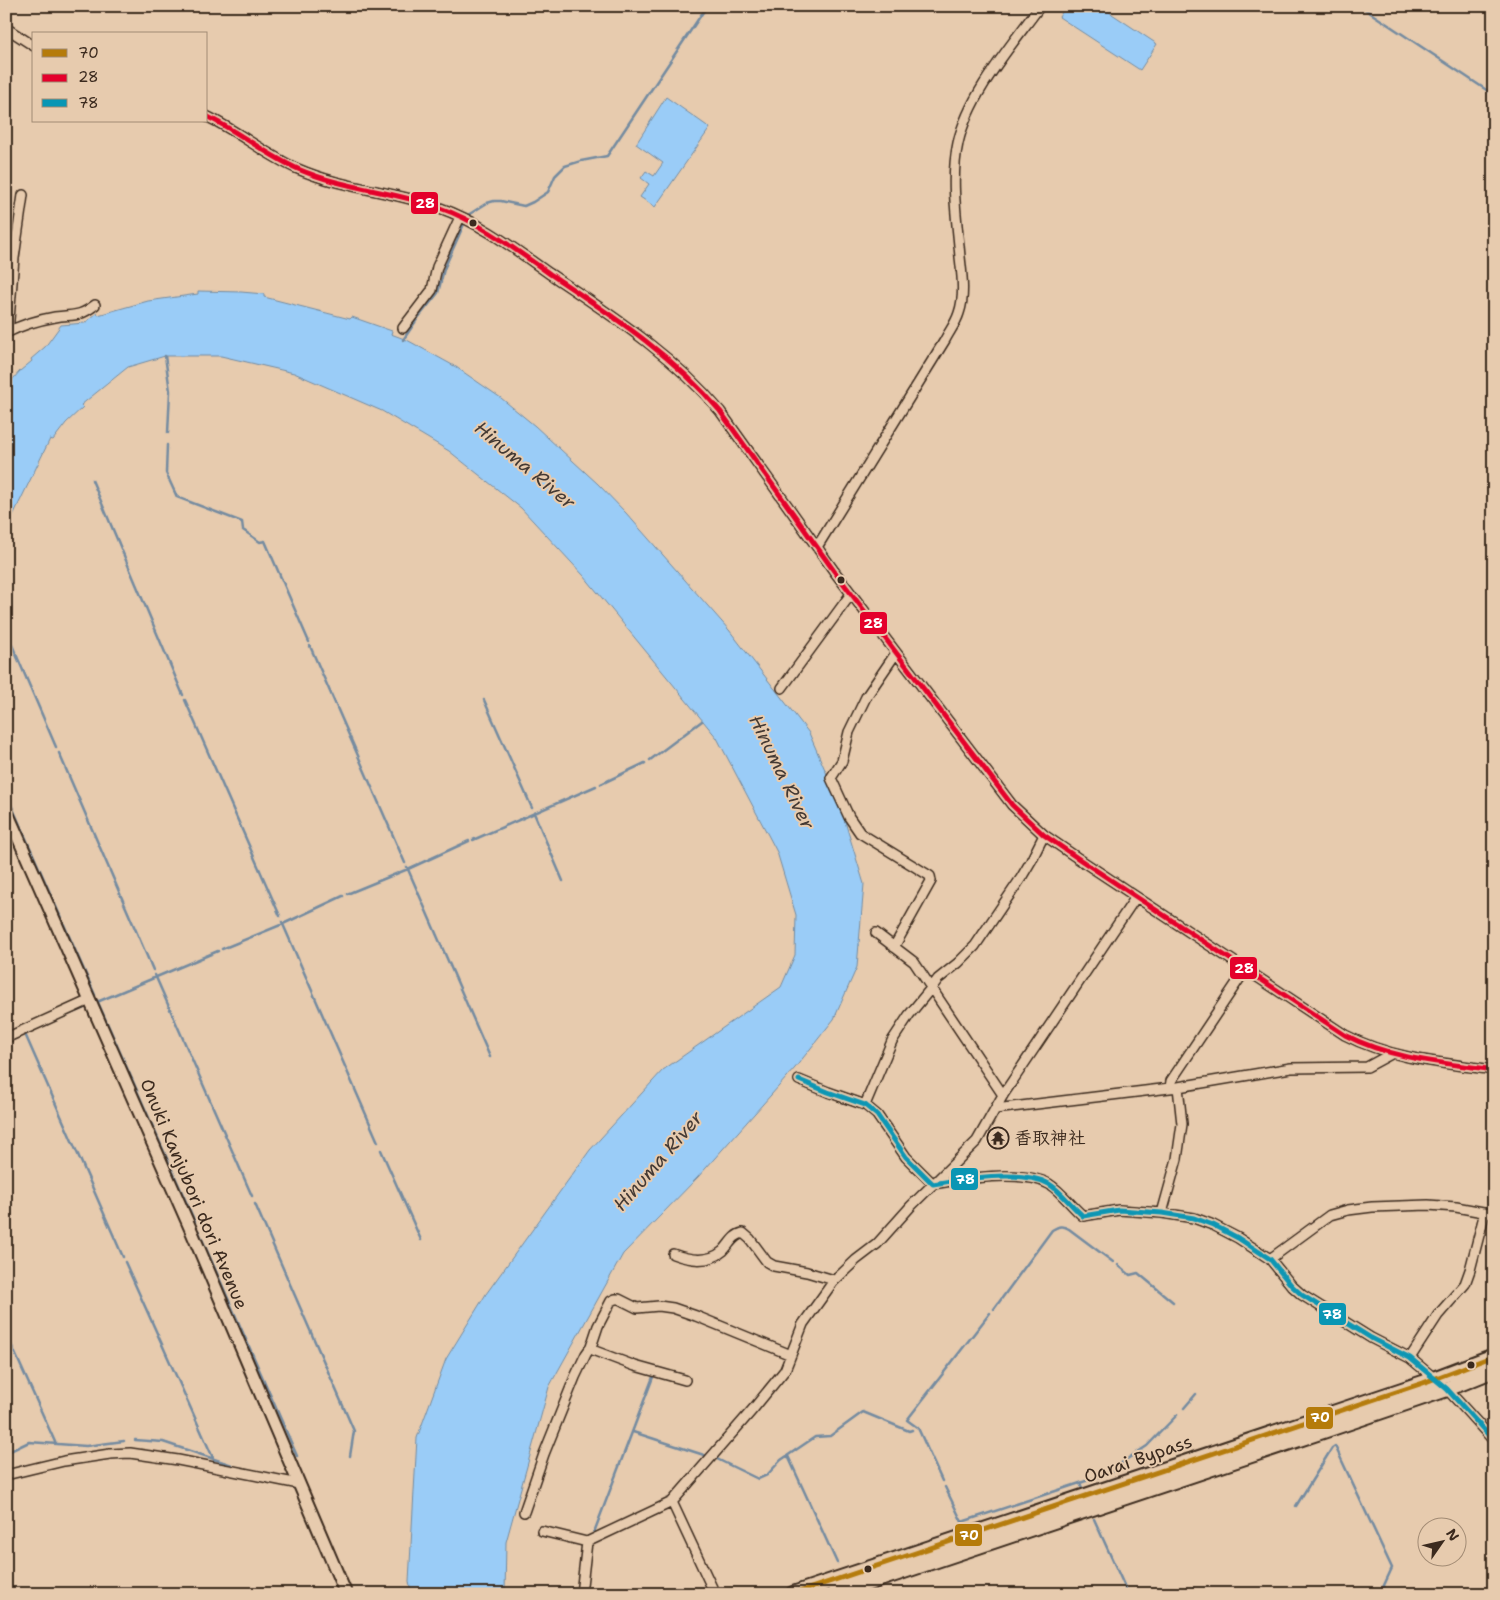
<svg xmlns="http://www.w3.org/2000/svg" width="1500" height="1600" viewBox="0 0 1500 1600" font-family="'Shantell Sans','Klee One',sans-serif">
<rect width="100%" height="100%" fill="#e7cbae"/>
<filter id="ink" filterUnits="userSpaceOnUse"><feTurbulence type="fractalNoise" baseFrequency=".02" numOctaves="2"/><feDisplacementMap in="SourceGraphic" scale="10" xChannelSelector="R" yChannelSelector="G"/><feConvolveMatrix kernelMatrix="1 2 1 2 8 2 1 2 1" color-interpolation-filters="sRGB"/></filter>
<g filter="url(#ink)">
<path fill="#9accf7" stroke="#748ba0" d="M1066,6H1100L1157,44L1140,70L1059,17Z
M666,97L710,128L655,207L640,197L649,184L641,178L646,171L654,176L663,163L636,144Z
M198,291L241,292L264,294V297L350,319L352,317L392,331L391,334L407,340L456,367L501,398L535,426L598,484L626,513L729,630L809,733L839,802L864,884L857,967L834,1019L795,1068L698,1177L623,1254L549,1387L506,1542L505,1594H411L409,1581L417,1438L446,1359L486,1294L590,1150L663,1070L781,987L795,955L796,915L777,852L717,738L584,576L521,508L449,451L382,411L294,373L221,356H165L128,367L81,405L83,407L66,423L53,440L50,439L6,530V387L20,371L32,361L31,359L45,347L61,325L85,323L97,313L98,315L148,301L198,294Z"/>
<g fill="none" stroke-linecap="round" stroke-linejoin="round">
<path stroke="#748ba0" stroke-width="2.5" d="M1360,6L1494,95
M403,340L418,318L438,293L444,269L468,215L487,203L494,201H501L524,206L533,202L548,192L555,176L565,166L581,161L607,156L707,6
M165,356L170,391L168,433
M167,445L166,473L177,497L242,522L243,530L260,542L265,541L309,642
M92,480L183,695
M6,631L56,747
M310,646L405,863
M185,700L280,916
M484,700L532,808
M59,753L153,970
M650,760L702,721
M601,784L645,763
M6,793L95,995
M534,813L563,881
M473,840L596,786
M407,867L490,1057
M347,894L408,869L469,841
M282,922L378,1142
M222,949L283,924L343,896
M155,975L252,1196
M97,1000L195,1222
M97,1002L218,951
M53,1021L84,1008
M25,1034L123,1257
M381,1150L421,1240
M255,1204L354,1431L350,1456
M198,1230L297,1456
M125,1262L214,1460
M1118,1265L1130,1275L1138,1273L1173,1302
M994,1309L1052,1230C1059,1226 1062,1225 1069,1229L1113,1262
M6,1333L55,1442
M1184,1408L1196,1394
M633,1432L707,1456
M135,1440L163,1442L232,1465
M6,1453L29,1442L86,1446L124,1441
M788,1456L837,1563
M717,1459L758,1479L767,1475L781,1460L815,1437L830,1436L863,1412L909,1431L912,1430
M942,1481L918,1428L907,1420L990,1313
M945,1487L962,1522L1080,1483
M1082,1488L1080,1483L1112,1472L1124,1461L1147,1446L1177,1415
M1296,1506L1332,1448L1335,1446L1392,1568L1380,1594
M1094,1519L1128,1594
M593,1535L653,1377"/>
<g stroke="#3b2a1e" stroke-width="12">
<path id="minor" d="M6,28L34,46
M206,116C238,131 266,155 298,169C344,189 394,191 440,208C480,222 516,250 550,274C611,315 672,354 720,411L834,571L1012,805L1044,835L1079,859L1345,1035C1391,1059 1443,1063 1494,1070
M403,328L432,290L437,267L460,217
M8,332L14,258L23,195
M6,333C21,325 38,320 55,317C74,314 78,318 95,305
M817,547L945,340C949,332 956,323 959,313C965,296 962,275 960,257C957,219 950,180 958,143C969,94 1011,46 1040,6
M782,688L851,594
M876,933L914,962L1003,1095
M894,947L931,881L930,876L860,833L849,817L831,778L842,761L849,732L866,697L896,653
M6,1038L90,1000
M799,1080L828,1092L865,1105L877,1115L906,1157L933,1184C962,1179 1022,1169 1049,1184C1062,1192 1071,1206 1083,1216L1119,1210L1162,1213L1194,1218L1213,1225L1238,1238L1270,1259L1292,1286L1302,1295L1371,1338L1410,1358L1447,1389L1494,1441
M1170,1088L1171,1081L1246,969
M865,1105L892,1041L909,1015L932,987L938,979L958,963L975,946L1021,878L1031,861L1044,835
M995,1109L1178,1087L1291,1068L1367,1067L1391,1054
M1162,1213L1177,1159L1182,1124L1178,1087
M673,1254C689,1260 709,1263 723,1251C730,1244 733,1235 743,1233L750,1239L767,1262L774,1266L807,1272L834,1280
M1270,1259L1330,1215L1348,1210L1372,1207L1428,1205L1456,1207L1494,1214
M591,1347L595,1351L635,1366L685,1380
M1410,1358L1438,1315L1465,1284L1470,1270L1485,1212
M6,1475L64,1461L110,1454L130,1453L178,1460L299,1484
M672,1502L715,1594
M524,1512L544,1454L575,1377L586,1354L591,1347L598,1326L611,1301L615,1299H619L637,1308L659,1306L673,1308L696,1316L791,1355
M542,1531L587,1542L581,1594
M587,1542L672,1502L754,1408L785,1370L803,1324L833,1282L856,1260L877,1244L911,1206L977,1141L1003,1095L1136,897"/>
</g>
<g stroke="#3b2a1e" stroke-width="15">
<path id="major" d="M6,810L191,1230L346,1594"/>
</g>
<g stroke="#3b2a1e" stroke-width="18">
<path id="highway" d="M793,1594L1423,1383L1494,1356
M835,1594L1329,1429L1447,1389L1494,1370"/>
</g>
<use href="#minor" stroke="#e7cbae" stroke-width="9"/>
<use href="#major" stroke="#e7cbae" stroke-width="11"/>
<use href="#highway" stroke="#e7cbae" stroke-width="14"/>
<g stroke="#e7cbae" stroke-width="9">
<path id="bus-1" d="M793,1594L1423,1383L1494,1356"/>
</g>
<g stroke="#e7cbae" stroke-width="9">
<path id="bus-2" d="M206,116C238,131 266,155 298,169C344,189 394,191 440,208C480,222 516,250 550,274C611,315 672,354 720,411L834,571L1012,805L1044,835L1079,859L1345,1035C1391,1059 1443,1063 1494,1070"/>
</g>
<g stroke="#e7cbae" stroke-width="9">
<path id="bus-3" d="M799,1080L828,1092L865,1105L877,1115L906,1157L933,1184C962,1179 1022,1169 1049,1184C1062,1192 1071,1206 1083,1216L1119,1210L1162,1213L1194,1218L1213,1225L1238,1238L1270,1259L1292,1286L1302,1295L1371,1338L1410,1358L1447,1389L1494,1441"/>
</g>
<use href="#bus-1" stroke="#b57b0a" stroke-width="5"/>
<use href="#bus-2" stroke="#e4002b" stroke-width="5"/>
<use href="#bus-3" stroke="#0996b4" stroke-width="5"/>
</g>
</g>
<defs>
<g id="temple-ring" transform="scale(1.125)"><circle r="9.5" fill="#e7cbae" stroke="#3b2a1e" stroke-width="1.5"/><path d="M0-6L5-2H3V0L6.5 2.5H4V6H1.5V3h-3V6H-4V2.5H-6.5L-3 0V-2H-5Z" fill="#3b2a1e"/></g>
</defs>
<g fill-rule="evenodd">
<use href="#temple-ring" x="998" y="1138"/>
</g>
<g fill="#3b2a1e" stroke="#e7cbae" stroke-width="2">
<circle cx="473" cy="223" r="4.5"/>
<circle cx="841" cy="580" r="4.5"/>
<circle cx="1471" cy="1365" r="4.5"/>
<circle cx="868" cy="1569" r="4.5"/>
</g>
<g text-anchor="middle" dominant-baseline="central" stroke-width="4" stroke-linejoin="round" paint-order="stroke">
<g font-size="18" font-weight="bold" fill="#3b2a1e" stroke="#e7cbae" text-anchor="start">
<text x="1014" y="1138">香取神社</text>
</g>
<g font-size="18" fill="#3b2a1e" stroke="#e7cbae">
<text transform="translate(194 1194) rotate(67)">Onuki Kanjubori dori Avenue</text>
<text transform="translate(1138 1459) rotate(-19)">Oarai Bypass</text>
</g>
<g font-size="19" font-style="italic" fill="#443a34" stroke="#e7cbae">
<text transform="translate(525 465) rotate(40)">Hinuma River</text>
<text transform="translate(782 772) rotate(64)">Hinuma River</text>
<text transform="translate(658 1161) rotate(-49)">Hinuma River</text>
</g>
</g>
<g stroke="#e7cbae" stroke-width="2">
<rect x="410" y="191" width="29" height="24" rx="5" fill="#e4002b"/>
<rect x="859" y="611" width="29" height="24" rx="5" fill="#e4002b"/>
<rect x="1229" y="956" width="29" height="24" rx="5" fill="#e4002b"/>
<rect x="950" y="1167" width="29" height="24" rx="5" fill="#0996b4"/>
<rect x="1318" y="1302" width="29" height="24" rx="5" fill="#0996b4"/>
<rect x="1305" y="1406" width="29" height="24" rx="5" fill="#b57b0a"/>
<rect x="954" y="1523" width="29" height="24" rx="5" fill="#b57b0a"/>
</g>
<g font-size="14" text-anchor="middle" font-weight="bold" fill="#fff">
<text x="425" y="208">28</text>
<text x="873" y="628">28</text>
<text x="1244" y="973">28</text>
<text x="965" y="1184">78</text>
<text x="1332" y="1319">78</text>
<text x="1320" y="1422">70</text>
<text x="969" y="1540">70</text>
</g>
<rect width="1500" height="1600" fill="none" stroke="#e7cbae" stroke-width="25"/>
<rect x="12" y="12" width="1475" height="1575" fill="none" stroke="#3b2a1e" stroke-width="2" filter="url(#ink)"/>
<rect x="32" y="32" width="175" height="90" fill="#e7cbae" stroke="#a28b74"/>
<rect x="42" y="49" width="25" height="8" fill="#b57b0a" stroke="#a28b74"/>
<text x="78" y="58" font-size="15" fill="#3b2a1e">70</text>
<rect x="42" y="74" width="25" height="8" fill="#e4002b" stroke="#a28b74"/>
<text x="78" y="82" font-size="15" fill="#3b2a1e">28</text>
<rect x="42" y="99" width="25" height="8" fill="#0996b4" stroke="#a28b74"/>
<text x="78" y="108" font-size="15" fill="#3b2a1e">78</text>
<g transform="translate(1442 1542) rotate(56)"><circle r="24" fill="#e7cbae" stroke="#a28b74"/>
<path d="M0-4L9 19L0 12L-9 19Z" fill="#3b2a1e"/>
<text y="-8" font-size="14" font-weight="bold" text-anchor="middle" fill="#3b2a1e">N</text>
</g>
</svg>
